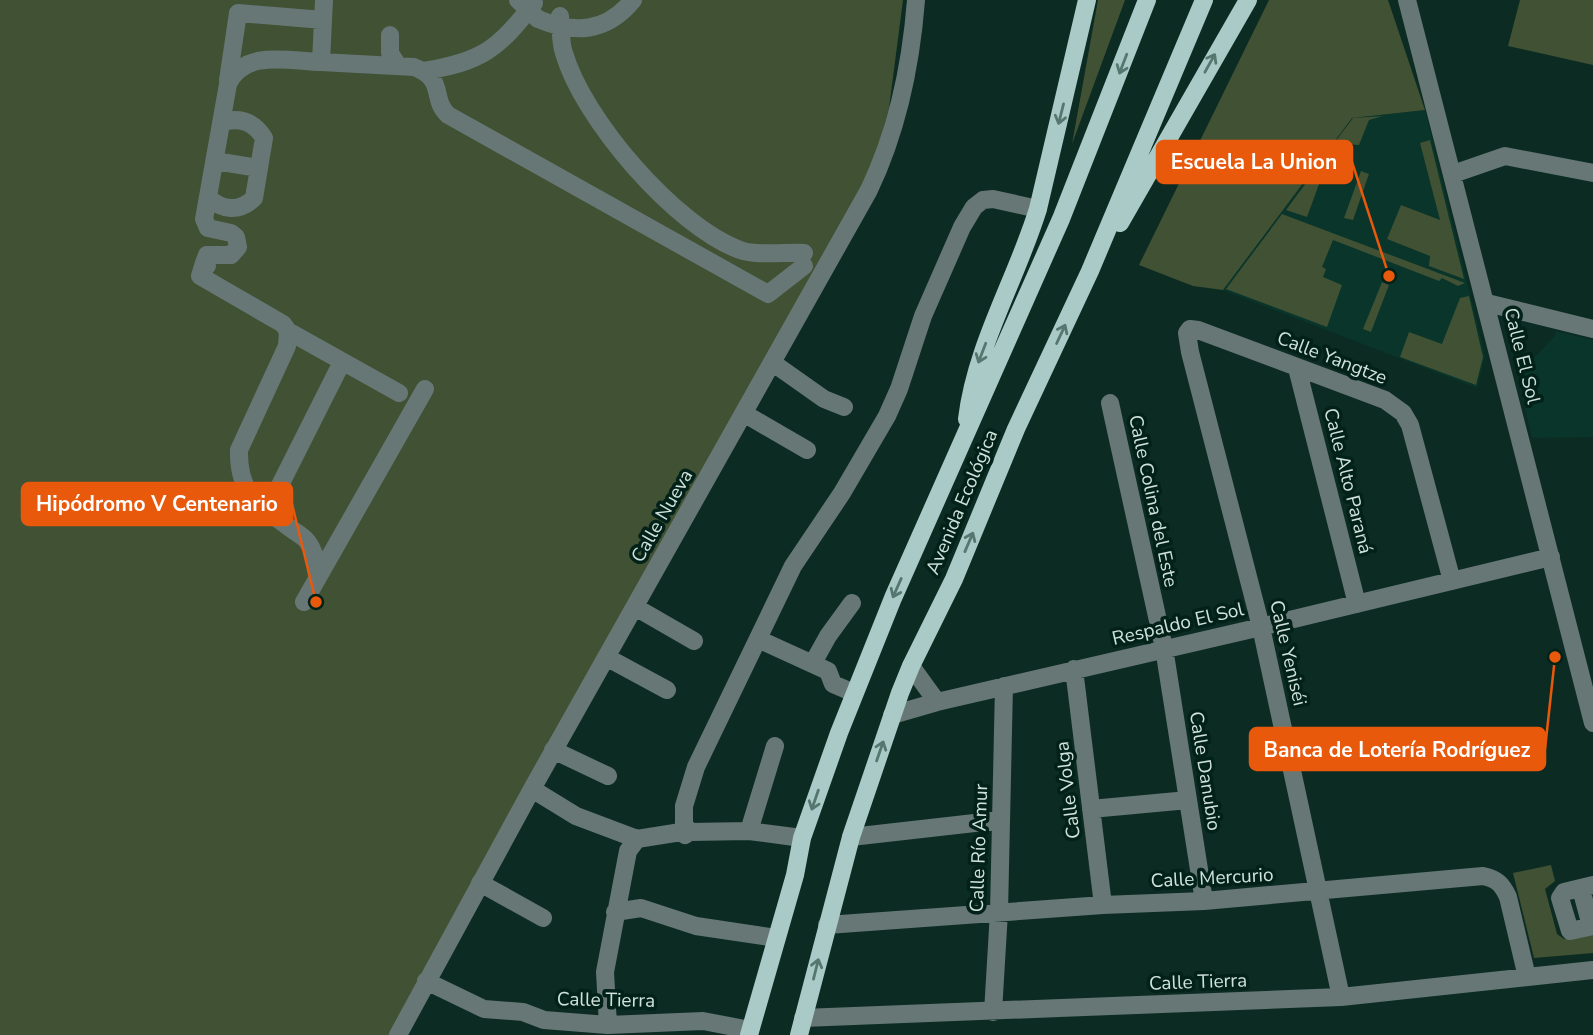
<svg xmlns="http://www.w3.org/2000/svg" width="1593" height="1035" viewBox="0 0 1593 1035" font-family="'Nunito Sans',sans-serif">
<rect width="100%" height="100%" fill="#0c2c23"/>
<path fill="#09352a" d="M1425,110L1485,356L1477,388L1223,290L1352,118Z
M1555,331L1593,340V437L1532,438L1520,387L1521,363L1527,365L1555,336Z"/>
<path fill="#405134" d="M0,0H903L889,108L872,170L391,1035H0Z
M1098,0H1125L1072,144Z
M1269,0H1388L1425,110L1352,118L1223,290L1193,286L1139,265Z
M1520,0H1593V65L1508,46Z
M1383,116L1369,120L1359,145L1334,143L1353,118Z
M1430,140L1464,279L1429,266L1430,256L1387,239L1401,205L1440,220L1420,143Z
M1328,153L1330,154L1307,217L1286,210Z
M1361,171L1369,174L1353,220L1344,218Z
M1282,214L1465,283L1458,286L1442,278L1439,281L1333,240L1322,267L1326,269L1323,277L1342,285L1327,327L1226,289Z
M1382,282L1389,285L1371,332L1363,329Z
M1469,296L1483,357L1476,385L1400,357L1409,332L1442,344L1460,298Z
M1551,865L1555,881L1545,889L1557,934L1564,939L1593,933V953L1534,958L1513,873Z"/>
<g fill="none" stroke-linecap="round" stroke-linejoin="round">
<path stroke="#677775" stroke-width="18" d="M1407,0L1593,723
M560,16C561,28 560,42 564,53C583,119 675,226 740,250C755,256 787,252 804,253
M538,19C574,34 606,33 633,0
M323,20L321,62L414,67C447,80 430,98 448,115L768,294L804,266
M390,35V53L398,66
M423,71C482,62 498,49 534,3
M228,80L238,13L323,20L324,0
M215,161L259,168
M1453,174L1505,156L1593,173
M208,197C222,211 240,212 254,198L264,138C254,122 240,117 222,122
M204,263L200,276L283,324L288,331L287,346L239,450C238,494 258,504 290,528C295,532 303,536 307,541C315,551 317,566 317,578
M207,266L204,263L207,255H231L238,247L236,237L231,233L208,228L204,219L228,84C244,49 289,61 321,62
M1487,303L1593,329
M288,331L399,393
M773,363L824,399L844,407
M1297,368L1357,604
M1110,403L1164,648L1204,901
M745,414L807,450
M267,511L342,362
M304,602L425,389
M635,607L694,641
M758,639L828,671L833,684L854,693
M606,657L667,690
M813,663L828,636L852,603
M911,666L937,702
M1074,669L1103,905
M892,715L937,702L1261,627L1551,557
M553,750L608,776
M532,789L576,816L637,839
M1091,809L1188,800
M684,826V806L696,767L793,566L842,493L887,416L899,389L923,316L962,227L974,207L983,200L993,199L1038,209
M749,831L775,746
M689,832L749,831L802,838
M851,837L1001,820
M480,883L543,918
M1593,885L1564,892L1560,898L1570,931L1593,926
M1581,889L1591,926
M615,912L641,908L696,926L776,938
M827,925L1103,905L1204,901L1483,876C1497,879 1502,884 1508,897L1527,977
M426,981L484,1009L523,1012L544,1020L608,1025L703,1021L750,1030
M1341,997L1261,627L1190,352L1187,333L1190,329L1198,330L1385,400L1403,413L1410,425L1452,581
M993,1012L999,912L1004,686
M803,1018L1341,997L1593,970
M608,1025L605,972L628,851L637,839L681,832L685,835L689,832L686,827
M398,1035L532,789L869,190C897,131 911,65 916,0"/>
<path stroke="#a9cac6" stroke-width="18" d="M1120,223L1248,0
M967,419C976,345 1016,280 1038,209L1087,0
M749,1035L795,875L802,838L839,733L893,598L1061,219L1147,0
M799,1035L851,837L900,693L911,666L954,579L1016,429L1090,271L1204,0"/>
<path stroke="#677775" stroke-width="18" d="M518,0L538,19"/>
</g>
<defs><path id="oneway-shaft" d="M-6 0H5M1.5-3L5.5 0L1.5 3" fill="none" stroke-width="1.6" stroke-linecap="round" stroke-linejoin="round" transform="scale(1.75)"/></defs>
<g stroke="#567670">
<use href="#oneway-shaft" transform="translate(1210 63) rotate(-61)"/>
<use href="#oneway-shaft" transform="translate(1123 64) rotate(111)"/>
<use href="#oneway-shaft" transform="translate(1061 114) rotate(104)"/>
<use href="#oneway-shaft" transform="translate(1061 334) rotate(-65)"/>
<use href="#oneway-shaft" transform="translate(982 353) rotate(111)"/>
<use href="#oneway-shaft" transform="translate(969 542) rotate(-67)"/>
<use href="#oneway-shaft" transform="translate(897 588) rotate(114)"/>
<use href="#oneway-shaft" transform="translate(880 751) rotate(-71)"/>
<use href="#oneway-shaft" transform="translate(815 800) rotate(109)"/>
<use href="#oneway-shaft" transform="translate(816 969) rotate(-76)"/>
</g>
<g text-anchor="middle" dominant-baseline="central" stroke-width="7" stroke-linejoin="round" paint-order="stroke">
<g font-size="19" fill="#d0e2db" stroke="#022219">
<text transform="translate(1522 356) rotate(76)">Calle El Sol</text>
<text transform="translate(1332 358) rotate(21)">Calle Yangtze</text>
<text transform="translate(1348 481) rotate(76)">Calle Alto Paraná</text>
<text transform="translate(1153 501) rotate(78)">Calle Colina del Este</text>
<text transform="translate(962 502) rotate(-67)">Avenida Ecológica</text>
<text transform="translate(662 516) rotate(-60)">Calle Nueva</text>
<text transform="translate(1178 624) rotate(-13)">Respaldo El Sol</text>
<text transform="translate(1288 653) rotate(77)">Calle Yeniséi</text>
<text transform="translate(1205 771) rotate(81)">Calle Danubio</text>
<text transform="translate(1068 790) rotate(-97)">Calle Volga</text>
<text transform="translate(979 848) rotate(-88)">Calle Río Amur</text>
<text transform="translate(1212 878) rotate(-3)">Calle Mercurio</text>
<text transform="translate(1198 982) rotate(-2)">Calle Tierra</text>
<text transform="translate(606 1000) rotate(1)">Calle Tierra</text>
</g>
</g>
<path fill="none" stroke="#e8590c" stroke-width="2.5" d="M1389 276L1352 162M316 602L292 504M1555 657L1545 749"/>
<g fill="#e8590c" stroke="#022219" stroke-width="2.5">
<circle cx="1389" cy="276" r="7"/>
<circle cx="316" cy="602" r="7"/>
<circle cx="1555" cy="657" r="7"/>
</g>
<g fill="#e8590c" stroke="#e8590c" stroke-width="2.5">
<rect x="1157" y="141" width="195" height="42" rx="7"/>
<rect x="22" y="483" width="270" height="42" rx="7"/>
<rect x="1250" y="728" width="295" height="42" rx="7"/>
</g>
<g font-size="21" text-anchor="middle" font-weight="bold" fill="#fff">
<text x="1254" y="169">Escuela La Union</text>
<text x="157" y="511">Hipódromo V Centenario</text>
<text x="1397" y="757">Banca de Lotería Rodríguez</text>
</g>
</svg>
